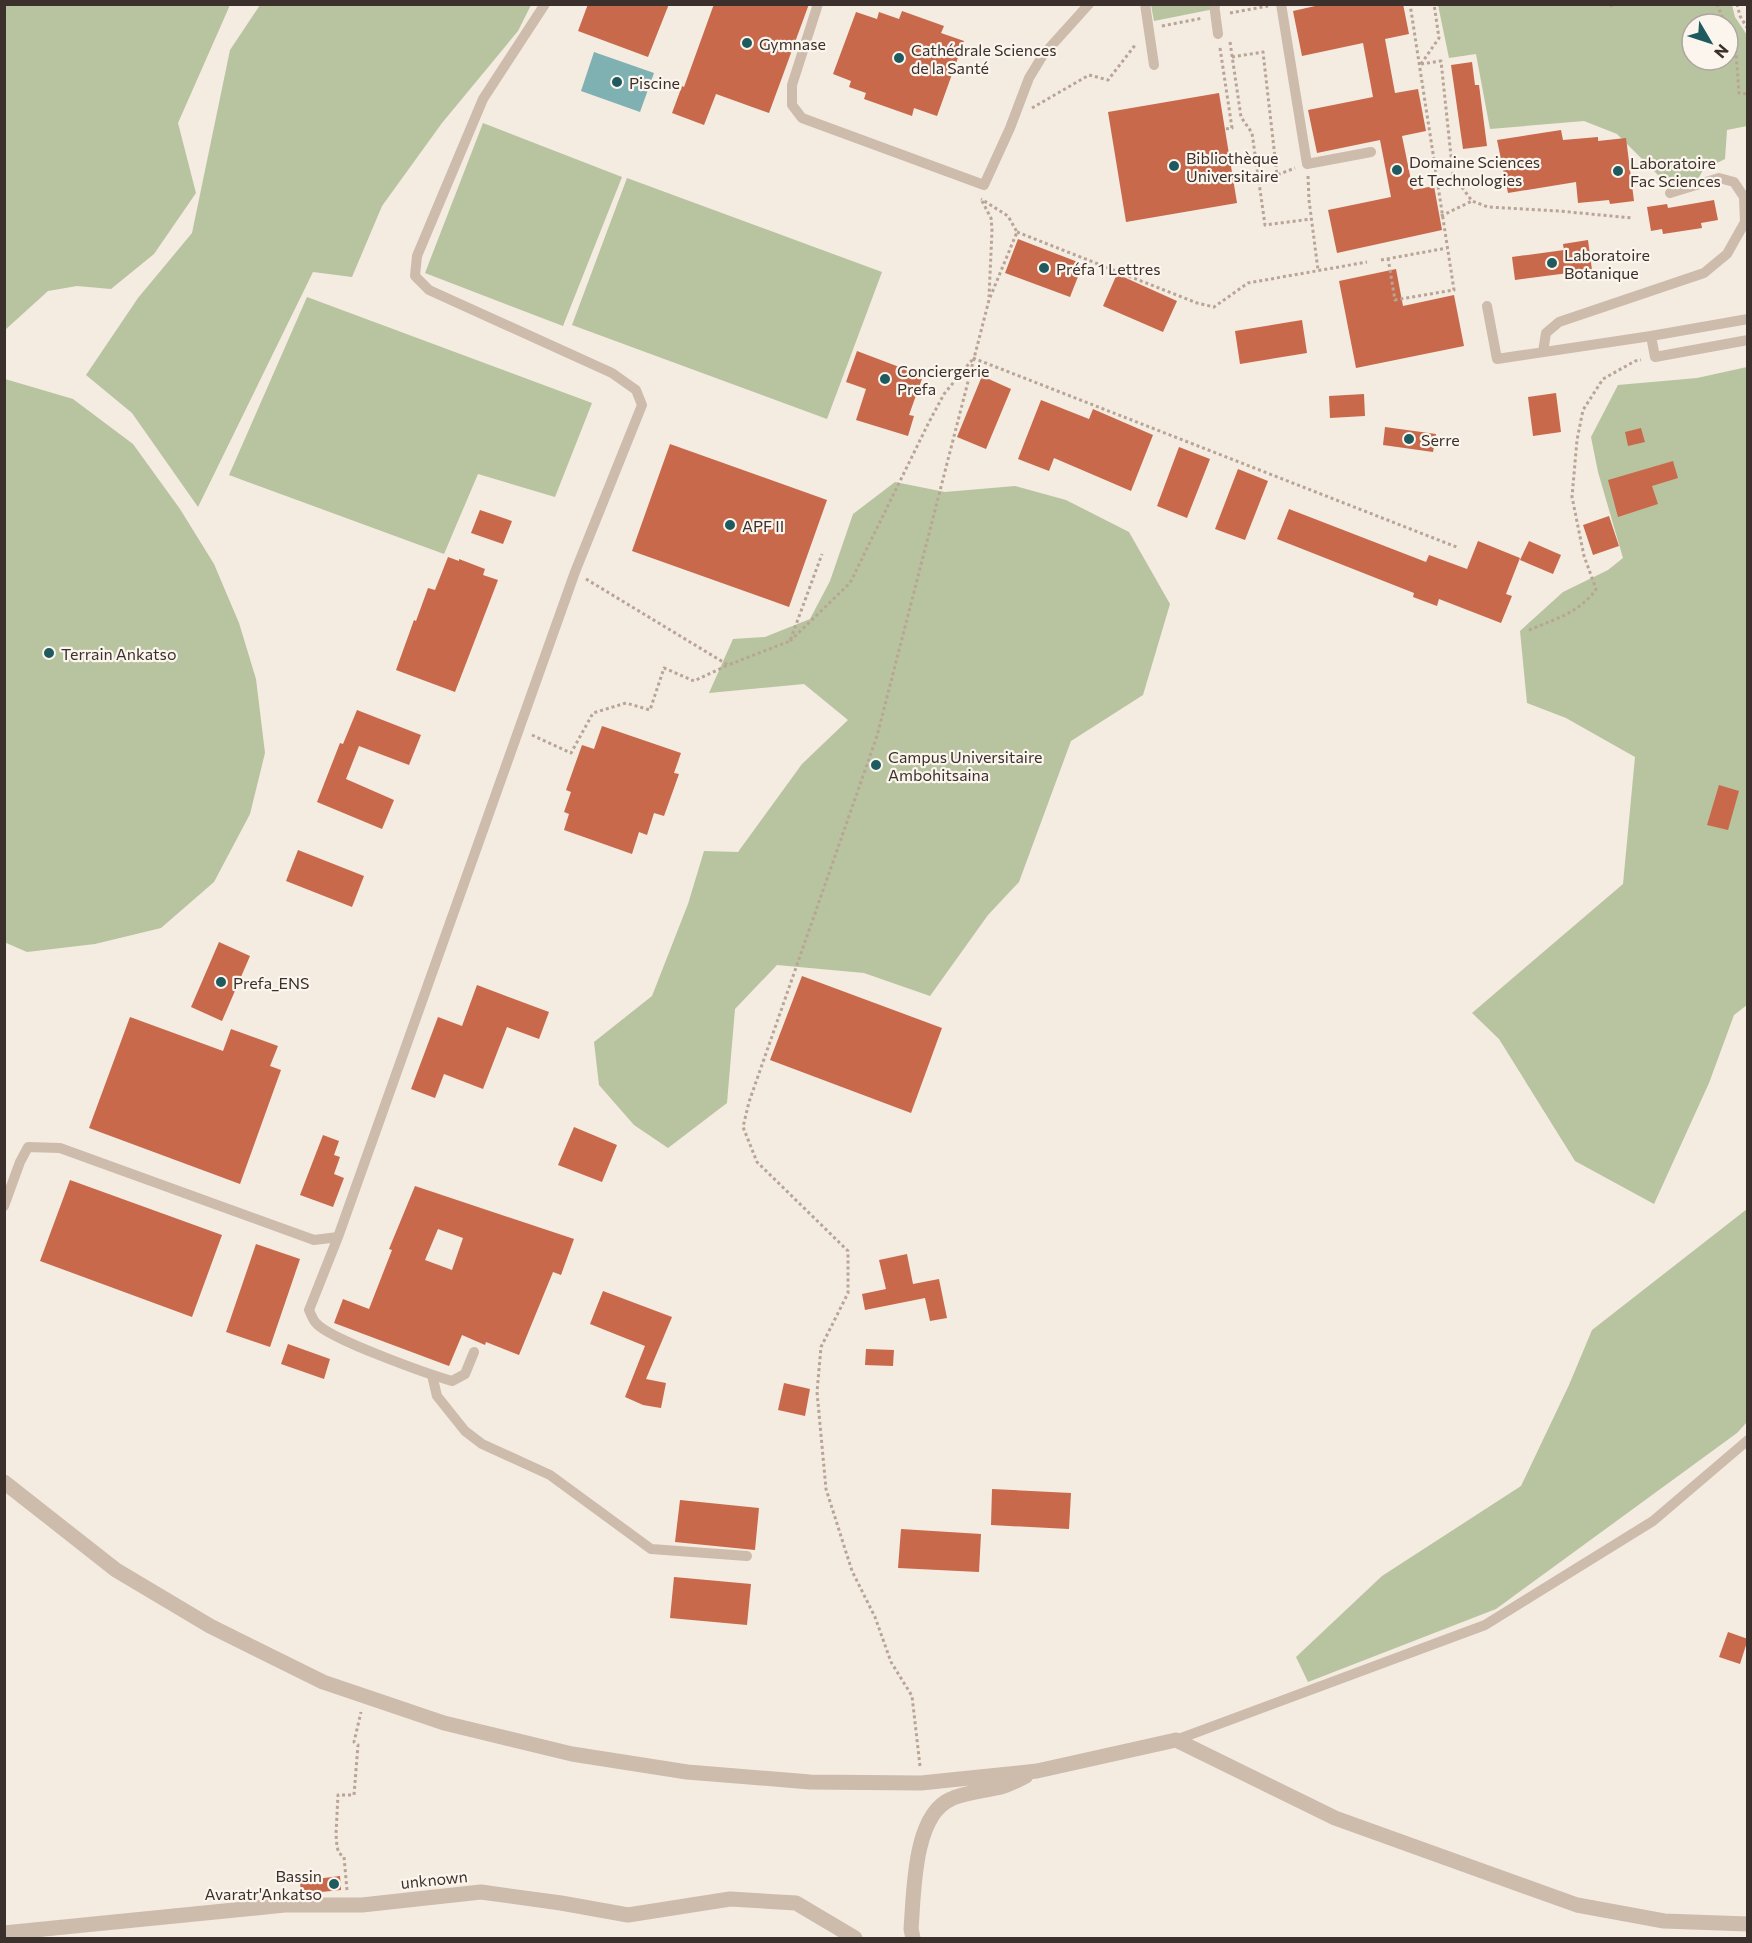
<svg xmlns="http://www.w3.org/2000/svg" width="1752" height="1943" viewBox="0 0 1752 1943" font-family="Commissioner,sans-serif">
<rect width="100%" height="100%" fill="#f4ebe1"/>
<path fill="#b8c4a0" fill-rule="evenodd" d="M5,4L230,5L178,123L196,193L154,254L111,289L77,286L48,291L5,330Z
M260,5H531L518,31L442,123L382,206L352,277L313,272L198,507L132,413L86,375L138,298L192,233L230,50Z
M1151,5H1221L1219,8L1154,21Z
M1438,5H1732L1735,17L1747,35V126L1727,130L1725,159L1703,170L1697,181L1679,186L1662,179L1617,134L1584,121L1490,129L1476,54L1449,58ZM1692,24H1728V60H1692Z
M483,123L622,177L563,326L425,273Z
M627,178L882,272L827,419L572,325Z
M307,297L592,403L555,497L478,474L444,554L229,475Z
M1747,367V1005L1734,1015L1709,1083L1654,1204L1575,1161L1499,1039L1472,1013L1623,884L1635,757L1566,718L1527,703L1520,631L1563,592L1608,570L1623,558L1598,472L1591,437L1618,385L1697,378Z
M5,379L73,399L133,444L180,509L214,564L239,623L256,679L265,753L250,814L214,882L161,928L95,944L27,952L4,942Z
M895,482L945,492L1015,486L1066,500L1129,532L1170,604L1143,695L1071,741L1019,882L988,915L930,996L864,973L777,965L735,1009L727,1103L668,1148L634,1125L599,1085L594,1042L652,996L688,904L704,851L738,852L802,764L848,720L804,684L709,693L733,639L765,637L810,619L830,581L853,514Z
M1747,1209V1422L1737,1433L1496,1609L1308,1682L1296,1657L1382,1576L1521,1486L1569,1385L1592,1330Z"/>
<path fill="#7fb0b2" d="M594,52L654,73L640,112L581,91Z"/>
<path fill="#c8694b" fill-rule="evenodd" d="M588,4H669L648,57L578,31Z
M714,4H809L769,113L716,94L704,125L672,113L682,86L684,87Z
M1324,4H1403L1409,34L1385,39L1395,93L1418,89L1426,131L1402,136L1413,190L1434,186L1442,230L1337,253L1328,210L1391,197L1380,140L1317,153L1308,110L1373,97L1363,43L1302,56L1293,11Z
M902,11L944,26L941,33L964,41L937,116L914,108L912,116L864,99L866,93L849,87L851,81L833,74L856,12L877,19L879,12L899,19Z
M1472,62L1475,85H1479L1487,146L1463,149L1451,65Z
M1219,93L1237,203L1126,222L1108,112Z
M1561,130L1563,140L1598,137V141L1626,138L1634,201L1610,204L1609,200L1578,203L1576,182L1508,193L1497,140Z
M1714,200L1718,220L1701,223L1702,228L1663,234L1662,229L1651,231L1647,207L1667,204L1668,208Z
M1018,239L1083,264L1070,297L1005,273Z
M1588,240L1592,270L1515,280L1512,257L1564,250L1563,244Z
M1396,269L1403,306L1454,295L1464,346L1356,368L1339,281Z
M1117,274L1177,301L1163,332L1103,306Z
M1302,320L1307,353L1240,364L1235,331Z
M857,351L923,376L909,415L914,416L908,436L856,420L866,389L846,382Z
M982,376L1011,389L986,449L957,437Z
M1556,393L1561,432L1533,436L1528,397Z
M1364,394L1365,416L1330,418L1329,396Z
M1041,400L1089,419L1093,409L1153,435L1131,491L1054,458L1049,471L1018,459Z
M1385,427L1436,434L1433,452L1383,445Z
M1641,428L1645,442L1628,446L1625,432Z
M670,444L827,500L789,607L632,551Z
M1179,447L1210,459L1187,518L1157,506Z
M1673,461L1678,478L1652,486L1658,504L1618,517L1608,480Z
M1238,469L1268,481L1245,540L1215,529Z
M1289,509L1426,562L1429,555L1467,569L1478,541L1520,558L1506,594L1512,596L1501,623L1439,599L1437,606L1413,597L1414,593L1277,539Z
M480,510L512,521L503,544L471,533Z
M1609,516L1619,546L1593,555L1583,525Z
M1529,541L1561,555L1553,574L1520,560Z
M448,557L459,561V559L485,569L483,575L498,580L455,692L396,670L414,620L416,621L428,588L435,590Z
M357,710L421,735L409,765L359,746L346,779L394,800L382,829L317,802L340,743L343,744Z
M602,726L681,753L674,773L679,774L664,816L654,813L647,835L639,832L632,854L564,830L569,814L564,812L571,792L566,790L582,745L594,749Z
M1719,785L1739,791L1728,830L1707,825Z
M298,850L364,876L352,907L286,881Z
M219,942L250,956L222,1021L191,1007Z
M802,976L942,1028L911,1113L770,1060Z
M477,985L549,1012L539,1039L507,1027L483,1089L444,1074L435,1098L411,1089L438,1017L462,1026Z
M130,1017L223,1051L231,1029L278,1046L270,1066L281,1070L240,1184L89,1128Z
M574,1127L617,1145L602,1182L558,1165Z
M323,1135L339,1141L334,1155L340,1157L334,1174L344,1178L333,1207L300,1195Z
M70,1180L222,1235L192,1317L40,1261Z
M415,1186L574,1239L561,1275L553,1272L519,1355L486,1342L485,1345L462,1335L449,1366L334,1323L343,1299L369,1309L392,1250L389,1249ZM438,1229L463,1238L452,1270L425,1260Z
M256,1244L300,1259L270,1347L226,1332Z
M907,1254L913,1284L939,1279L947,1318L930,1321L925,1298L865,1310L862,1294L886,1289L879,1260Z
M603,1291L672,1317L646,1379L666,1383L661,1408L643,1405L625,1397L645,1346L590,1324Z
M288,1344L330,1359L324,1379L281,1364Z
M866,1349L894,1350L893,1366L865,1365Z
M784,1383L810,1389L805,1416L778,1410Z
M992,1489L1071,1493L1069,1529L991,1525Z
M680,1500L759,1508L755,1550L675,1542Z
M901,1529L981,1534L979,1572L898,1568Z
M674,1577L751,1584L747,1625L670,1618Z
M1728,1632L1748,1639L1740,1664L1719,1657Z
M340,1876L341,1890L301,1894L300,1881Z"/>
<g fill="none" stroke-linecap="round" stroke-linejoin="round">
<path stroke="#b9a596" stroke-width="3" stroke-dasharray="3 3" stroke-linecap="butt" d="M1717,4L1725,24
M1737,4L1740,16L1748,29
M1610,6L1615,4
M1230,13L1268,6
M1162,26L1203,18
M1728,33L1736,52L1739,93L1748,94
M1230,42L1241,117L1252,133L1265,225L1311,219
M1220,48L1232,128L1225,129
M1232,57L1263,52L1277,175L1295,168
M1421,64L1441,61L1453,175L1472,201L1488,207L1559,211L1632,218
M1421,64L1439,38L1434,4
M1032,108L1089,75L1108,80L1136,44
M1308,176L1309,200L1318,270
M982,201L991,218L992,230L989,297
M1441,216L1472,201
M1017,232L1197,303L1214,307L1248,283L1367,262
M1388,258L1395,300L1454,290L1410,4
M1381,260L1447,248
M973,358L1459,548
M586,579L728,665L790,641L822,554
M1529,630C1553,620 1581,612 1596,589L1584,556L1572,497L1577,440L1583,410L1603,379L1635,361L1641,360
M790,641L850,583L928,424L944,394L972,360
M532,735L571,753L593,713L626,703L650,710L664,668L694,681L728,665
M920,1766L912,1696L891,1662L875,1617L852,1571L826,1489L817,1392L821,1347L848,1293V1251L757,1162L743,1127L749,1102L877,736L989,300L1017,232L1008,216L981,199
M347,1890L344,1857L339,1853L337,1847L336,1834L338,1795H354L358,1745L354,1742L361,1712"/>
<path stroke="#cdbbac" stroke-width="10" d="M818,4L792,85V105L802,118L984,185L1010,128L1029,78L1043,55L1089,4
M1145,4L1154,65
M1214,4L1218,34
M1281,4L1307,164L1371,152
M1487,306L1497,359L1651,336L1748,319
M1651,336L1655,357L1748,340
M1543,352L1546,333L1559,322L1704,273L1727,254L1745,222L1744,197L1734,182L1719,178L1670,193
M4,1206L20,1162L28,1147L60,1148L314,1240L338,1237
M474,1352L465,1374L452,1381C428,1374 329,1339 316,1323C313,1320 311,1314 309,1310L338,1237L575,572L642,405L636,390L612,373L429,290L415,276L417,256L483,99L545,4
M432,1375L437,1396L465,1431L482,1444L550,1475L651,1549L747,1556
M1176,1740L1485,1625L1653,1521L1748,1440"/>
<path stroke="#cdbbac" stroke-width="15" d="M4,1482L116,1570L210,1626L323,1682L444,1723L572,1754L687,1772L810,1782L921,1783L1037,1771L1176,1740L1335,1818L1577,1905L1664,1921L1748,1924
M4,1933L285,1905H362L481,1892L561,1903L628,1915L730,1899L796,1903L855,1938
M913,1938L911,1929C914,1894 913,1815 951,1799C966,1792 985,1791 1001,1787C1009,1785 1018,1780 1026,1776"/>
</g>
<g fill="#1f5a5e" stroke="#fbf5ee" stroke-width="2">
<circle cx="747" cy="43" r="6"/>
<circle cx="899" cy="58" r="6"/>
<circle cx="617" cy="82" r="6"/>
<circle cx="1174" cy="166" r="6"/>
<circle cx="1397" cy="170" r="6"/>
<circle cx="1618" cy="171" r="6"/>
<circle cx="1552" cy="263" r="6"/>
<circle cx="1044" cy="268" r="6"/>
<circle cx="885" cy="379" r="6"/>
<circle cx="1409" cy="439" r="6"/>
<circle cx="730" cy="525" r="6"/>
<circle cx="49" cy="653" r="6"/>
<circle cx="876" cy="765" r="6"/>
<circle cx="221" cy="982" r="6"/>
<circle cx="334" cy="1884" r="6"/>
</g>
<g text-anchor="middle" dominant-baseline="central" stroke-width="4.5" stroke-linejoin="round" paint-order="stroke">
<g font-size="16" fill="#3b302b" stroke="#fbf5ee" text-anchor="start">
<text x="759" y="43">Gymnase</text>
<text x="911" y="49">Cathédrale Sciences<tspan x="911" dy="18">de la Santé</tspan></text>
<text x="629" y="82">Piscine</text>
<text x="1186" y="157">Bibliothèque<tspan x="1186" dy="18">Universitaire</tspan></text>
<text x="1409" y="161">Domaine Sciences<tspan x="1409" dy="18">et Technologies</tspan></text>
<text x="1630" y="162">Laboratoire<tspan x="1630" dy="18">Fac Sciences</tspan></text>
<text x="1564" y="254">Laboratoire<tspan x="1564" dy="18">Botanique</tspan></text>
<text x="1056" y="268">Préfa 1 Lettres</text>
<text x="897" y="370">Conciergerie<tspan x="897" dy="18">Prefa</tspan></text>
<text x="1421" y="439">Serre</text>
<text x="742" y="525">APF II</text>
<text x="61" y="653">Terrain Ankatso</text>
<text x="888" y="756">Campus Universitaire<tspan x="888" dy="18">Ambohitsaina</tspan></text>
<text x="233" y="982">Prefa_ENS</text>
<text x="322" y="1875" text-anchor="end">Bassin<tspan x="322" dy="18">Avaratr'Ankatso</tspan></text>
</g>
<g font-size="16" fill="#3b302b" stroke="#fbf5ee">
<text transform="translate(434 1879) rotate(-6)">unknown</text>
</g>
</g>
<rect width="1752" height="1943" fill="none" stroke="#3b302b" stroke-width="12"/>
<g transform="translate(1710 42) rotate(129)"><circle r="28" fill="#fbf5ee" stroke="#aea6a0" stroke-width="1.5"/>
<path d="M0-4.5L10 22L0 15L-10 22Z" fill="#1f5a5e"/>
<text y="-9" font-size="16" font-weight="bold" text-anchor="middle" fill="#3b302b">N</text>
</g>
</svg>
